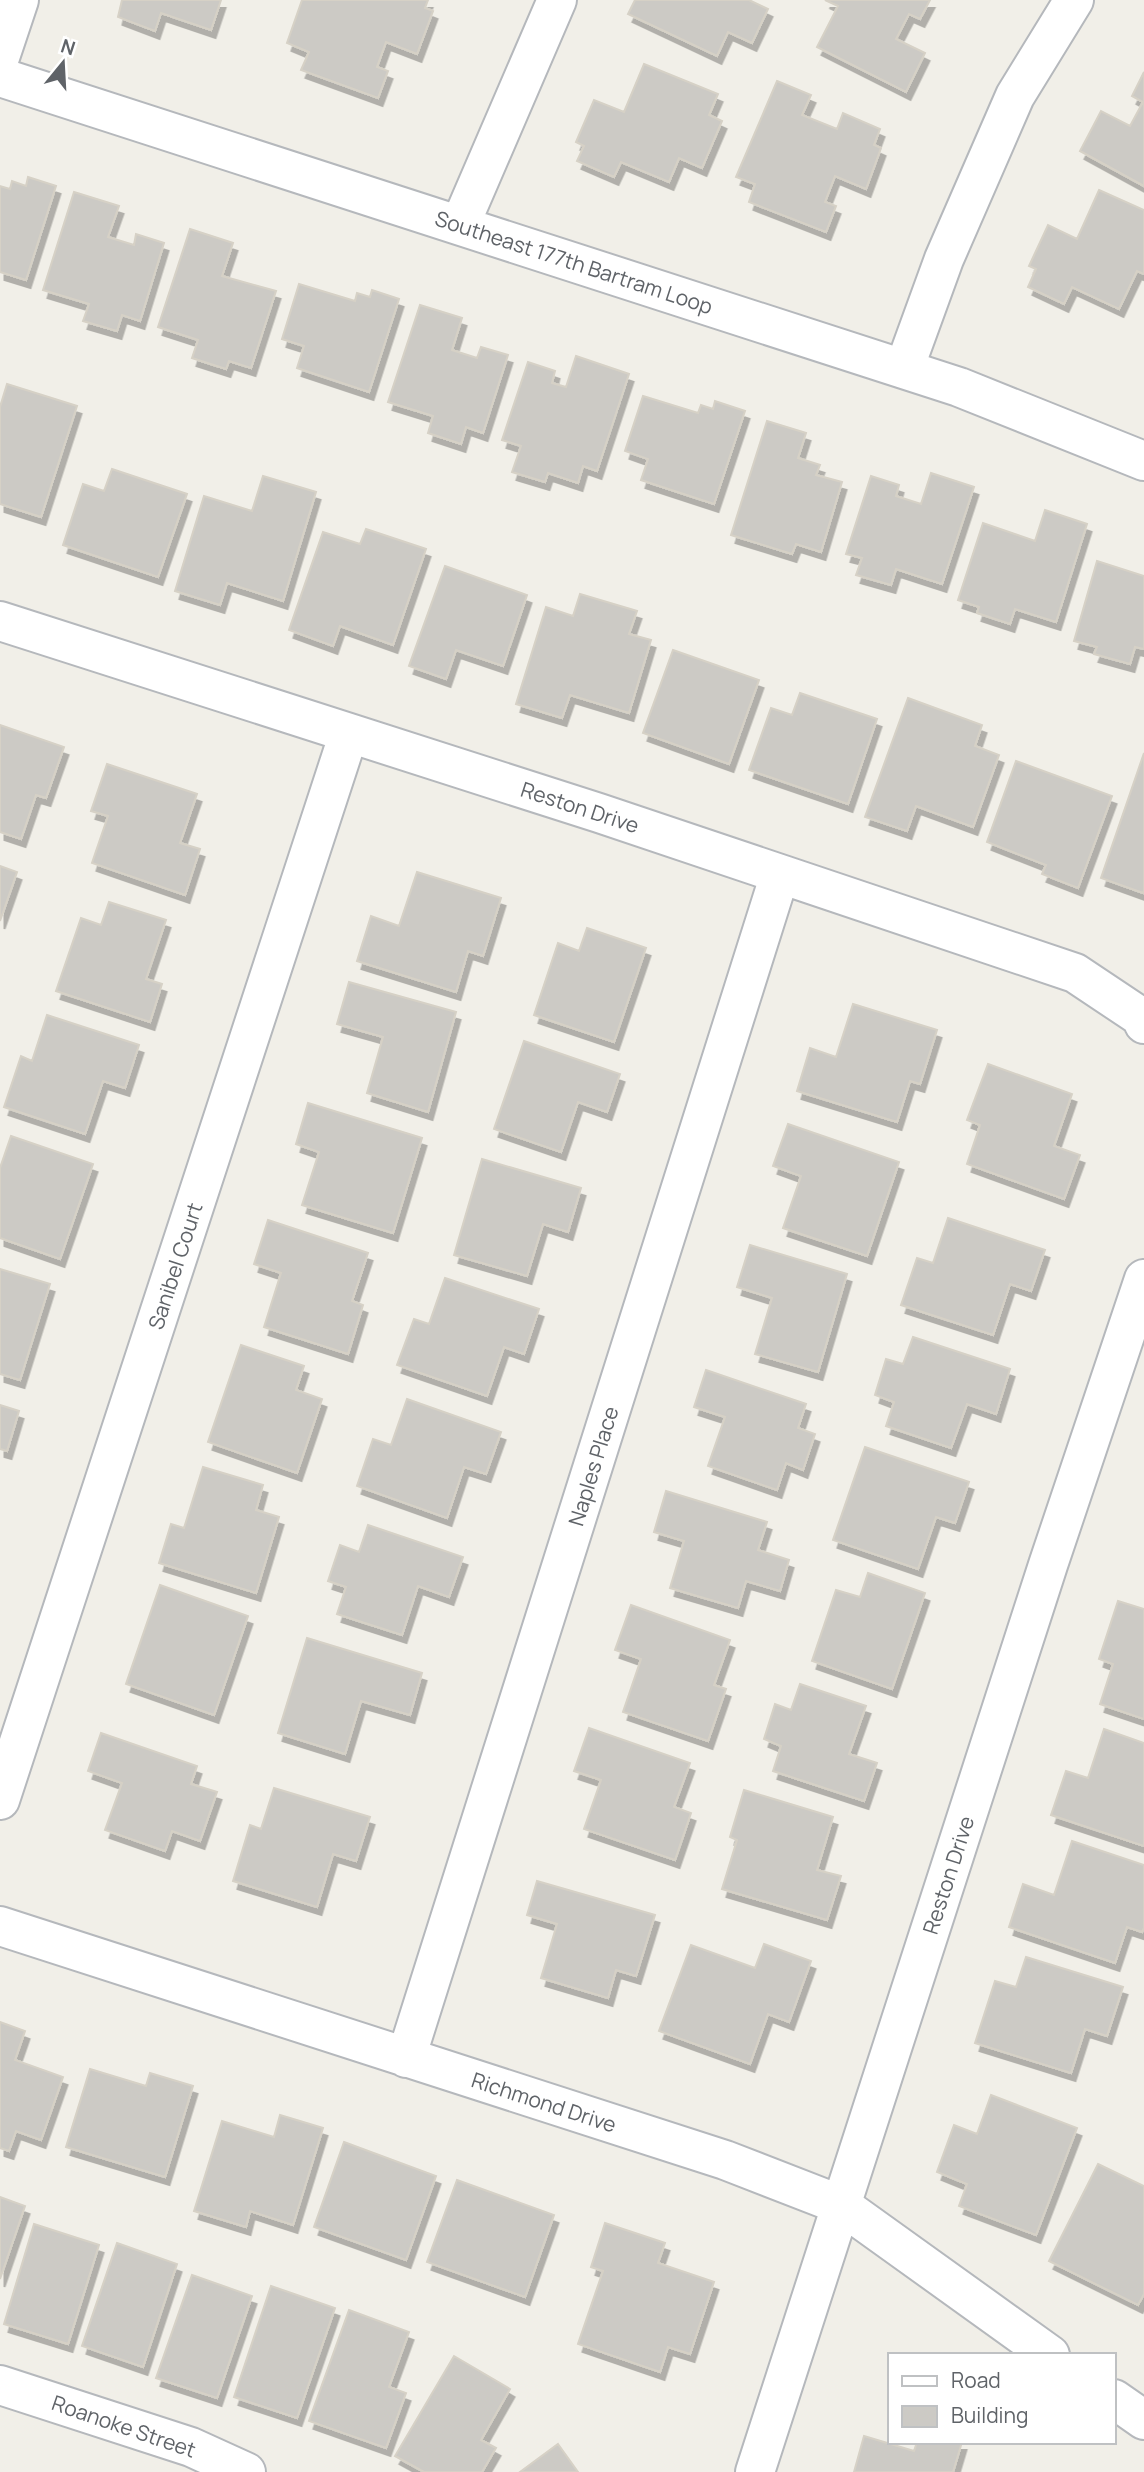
<svg xmlns="http://www.w3.org/2000/svg" width="1144" height="2472" viewBox="0 0 1144 2472" font-family="Manrope,sans-serif">
<defs>
<filter id="shadow"><feDropShadow dx="4.5" dy="8" stdDeviation="0" flood-color="#0004"/></filter>
</defs>
<rect width="100%" height="100%" fill="#f1efe8"/>
<path fill="#cccac5" stroke="#d6d1c6" stroke-width="2" filter="url(#shadow)" d="M122,0H221L211,30L161,13L155,31L118,17Z
M302,0H428L425,8L433,11L417,54L386,42L377,67L388,71L378,98L301,70L309,52L287,43Z
M635,0H749L768,9L752,43L728,32L717,56L628,14Z
M825,0H930L920,19L909,14L896,39L925,53L906,92L817,47L838,6Z
M644,64L718,94L709,115L722,121L702,168L679,158L669,182L621,162L614,177L577,161L584,146L576,142L594,100L624,112Z
M1144,72V186L1080,151L1101,111L1130,126L1143,102L1132,96Z
M777,81L811,95L802,115L837,129L843,113L880,129L874,145L881,148L866,189L835,176L825,202L836,206L826,232L749,202L755,184L736,177Z
M28,177L56,186L26,280L0,272V186L10,189L12,181L26,186Z
M1099,190L1144,210V274L1137,271L1119,309L1072,287L1064,304L1028,287L1036,269L1029,266L1048,225L1077,239Z
M74,192L119,206L108,237L134,245L136,234L164,243L140,321L122,315L117,331L83,321L89,304L43,290Z
M190,229L233,243L222,276L276,291L251,368L229,361L226,369L192,358L198,340L158,327Z
M299,284L355,301L357,293L370,297L372,290L399,299L369,392L297,368L304,346L282,339Z
M420,305L462,318L452,350L477,358L481,347L508,355L483,433L466,427L461,444L428,433L433,416L388,402Z
M576,356L629,374L597,471L583,466L578,483L548,473L545,482L512,472L521,446L502,440L528,362L555,371L552,383L566,387Z
M7,384L77,406L41,517L0,504V407Z
M643,396L698,413L701,405L713,409L715,401L745,411L714,504L641,480L648,459L625,451Z
M767,421L806,433L798,458L820,465L816,475L842,482L821,552L796,544L792,554L731,535Z
M112,469L187,494L158,577L63,545L83,484L104,491Z
M931,473L974,487L942,584L896,569L891,585L856,575L862,558L846,554L871,476L899,485L896,496L921,504Z
M263,476L316,492L283,601L227,583L220,605L175,591L204,496L252,511Z
M1045,510L1087,524L1056,622L1015,609L1010,624L977,613L979,607L958,600L983,523L1035,541Z
M366,529L426,549L393,645L340,626L333,646L289,630L323,532L360,544Z
M1097,561L1144,576V649L1135,647L1130,664L1094,654L1097,647L1074,641Z
M445,566L527,595L503,666L456,650L446,679L409,666Z
M580,594L637,611L629,634L651,640L629,713L570,695L562,718L516,704L546,607L573,616Z
M673,650L759,680L729,764L643,733Z
M800,693L877,719L848,804L749,770L771,708L792,715Z
M908,698L982,725L975,746L999,755L973,827L916,806L907,831L865,817Z
M0,725L64,747L46,798L36,795L21,839L0,832Z
M1144,753V891L1143,893L1101,878Z
M1016,761L1112,796L1078,888L1042,874L1046,865L987,842Z
M107,764L197,794L180,843L200,849L185,895L92,863L108,816L91,811Z
M0,866L17,872L0,921Z
M417,872L501,898L483,956L468,951L456,992L357,961L371,916L399,926Z
M109,902L166,920L146,979L162,984L150,1022L56,991L81,918L101,925Z
M587,928L646,948L614,1042L534,1015L558,943L579,951Z
M349,982L456,1012L428,1112L367,1093L383,1037L337,1024Z
M853,1004L937,1030L920,1084L910,1081L897,1122L797,1091L810,1048L836,1057Z
M47,1015L139,1045L125,1088L103,1081L85,1134L4,1107L21,1056L32,1061Z
M524,1041L620,1074L607,1112L578,1102L561,1152L494,1129Z
M988,1064L1072,1094L1054,1146L1080,1155L1064,1199L967,1164L980,1125L967,1120Z
M308,1103L422,1138L393,1233L302,1205L319,1152L296,1144Z
M788,1124L899,1162L867,1256L783,1228L801,1176L773,1166Z
M11,1136L93,1164L60,1259L0,1238V1168Z
M482,1159L581,1188L568,1232L543,1224L527,1276L454,1255Z
M948,1218L1045,1250L1031,1291L1010,1284L993,1335L901,1305L917,1258L933,1263Z
M268,1220L368,1253L352,1301L363,1305L348,1354L264,1327L281,1273L254,1264Z
M750,1245L847,1274L818,1372L755,1354L772,1298L737,1287Z
M0,1269L50,1284L20,1380L0,1374Z
M445,1278L539,1309L524,1354L504,1347L487,1396L397,1365L414,1319L429,1324Z
M913,1337L1010,1369L996,1414L967,1404L951,1448L886,1426L894,1402L875,1395L886,1359L903,1364Z
M241,1345L304,1366L296,1390L322,1399L297,1473L208,1442Z
M706,1370L806,1404L798,1428L815,1434L803,1470L786,1463L777,1490L708,1466L725,1417L694,1407Z
M407,1399L501,1432L486,1474L464,1467L447,1518L357,1486L373,1439L391,1445Z
M0,1405L19,1411L7,1451L0,1449Z
M865,1447L969,1482L955,1523L936,1517L918,1569L833,1540Z
M203,1467L263,1485L256,1510L279,1517L256,1593L159,1563L171,1524L184,1528Z
M666,1491L767,1522L758,1550L789,1560L780,1591L746,1581L738,1608L670,1588L684,1541L654,1532Z
M368,1525L463,1557L449,1597L418,1586L402,1635L337,1614L346,1587L328,1581L340,1545L359,1552Z
M868,1573L925,1593L892,1689L812,1661L836,1590L860,1597Z
M160,1585L248,1616L214,1715L126,1684Z
M1118,1601L1144,1609V1719L1100,1704L1113,1664L1099,1659Z
M631,1605L730,1640L714,1685L726,1689L708,1741L623,1712L641,1659L615,1650Z
M307,1638L422,1673L410,1715L361,1701L345,1754L278,1733Z
M800,1684L866,1706L849,1754L877,1763L864,1801L773,1771L781,1746L764,1739L775,1704L791,1710Z
M589,1728L690,1763L674,1807L691,1813L675,1860L584,1829L601,1780L574,1771Z
M1104,1729L1144,1743V1846L1051,1815L1066,1771L1088,1778Z
M101,1733L197,1766L191,1784L217,1792L200,1841L172,1831L165,1851L105,1830L122,1783L88,1771Z
M274,1788L370,1817L356,1861L333,1854L317,1907L233,1881L250,1825L261,1829Z
M744,1790L833,1817L817,1870L841,1876L827,1920L722,1889L737,1840L730,1837Z
M1072,1841L1144,1865V1928L1142,1932L1127,1927L1115,1963L1009,1927L1023,1884L1054,1895Z
M537,1881L655,1915L636,1976L616,1970L608,1998L541,1978L557,1924L527,1915Z
M764,1944L811,1961L789,2022L768,2014L750,2064L659,2031L691,1945L755,1968Z
M1026,1957L1123,1987L1107,2036L1085,2029L1071,2073L975,2043L995,1981L1016,1987Z
M0,2022L25,2031L15,2060L63,2077L41,2140L16,2131L9,2151L0,2148Z
M90,2069L146,2086L150,2073L193,2086L165,2177L66,2147Z
M991,2095L1077,2128L1036,2235L959,2206L967,2184L937,2172L954,2125L977,2134Z
M280,2115L323,2128L293,2225L250,2211L246,2227L194,2211L222,2121L274,2137Z
M344,2142L436,2176L406,2260L314,2227Z
M1098,2164L1144,2186V2294L1138,2305L1049,2261Z
M457,2180L554,2215L525,2297L427,2262Z
M0,2197L25,2206L0,2279Z
M605,2223L665,2243L658,2263L714,2282L690,2354L668,2347L660,2372L578,2344L603,2271L591,2267Z
M34,2224L99,2245L68,2344L4,2324Z
M117,2243L177,2264L143,2367L82,2346Z
M192,2275L252,2296L217,2398L156,2378Z
M271,2286L335,2308L297,2418L234,2397Z
M349,2310L409,2332L389,2387L406,2393L386,2448L309,2421Z
M454,2356L510,2389L481,2440L496,2448L482,2472H424L395,2456Z
M864,2436L914,2451L917,2442H962L953,2472H854Z
M558,2444L578,2472H520Z"/>
<g fill="none" stroke-linecap="round" stroke-linejoin="round">
<g stroke="#b5b8bc" stroke-width="42">
<path id="street" d="M0,57L19,0
M0,77L959,387L1144,461
M460,225L557,0
M904,369L944,259L1015,96L1074,0
M0,621L599,813L1075,973L1141,1017L1144,1024
M0,1800L349,733
M0,1926L725,2160L841,2205L1050,2355
M406,2058L780,874
M0,2385L191,2447L246,2472
M1114,2399L1144,2420
M755,2472L1048,1565L1144,1279"/>
</g>
<use href="#street" stroke="#fff" stroke-width="38"/>
</g>
<g text-anchor="middle" dominant-baseline="central" stroke-width="7" stroke-linejoin="round" paint-order="stroke">
<g font-size="21" fill="#5f6368" stroke="#fff">
<text transform="translate(574 262) rotate(18)">Southeast 177th Bartram Loop</text>
<text transform="translate(580 807) rotate(18)">Reston Drive</text>
<text transform="translate(175 1266) rotate(-72)">Sanibel Court</text>
<text transform="translate(593 1466) rotate(-73)">Naples Place</text>
<text transform="translate(948 1875) rotate(-72)">Reston Drive</text>
<text transform="translate(544 2102) rotate(18)">Richmond Drive</text>
<text transform="translate(124 2426) rotate(19)">Roanoke Street</text>
</g>
</g>
<rect x="888" y="2353" width="228" height="91" fill="#ffffff" stroke="#bfc1c3" stroke-width="2"/>
<rect x="902" y="2376" width="35" height="10" fill="#ffffff" stroke="#bfc1c3" stroke-width="2"/>
<text x="951" y="2388" font-size="21" fill="#5f6368">Road</text>
<rect x="902" y="2406" width="35" height="21" fill="#cccac5" stroke="#bfc1c3" stroke-width="2"/>
<text x="951" y="2423" font-size="21" fill="#5f6368">Building</text>
<g transform="translate(63 63) rotate(18)" stroke="#ffffff" stroke-width="5" paint-order="stroke">
<path d="M0-5L12 26L0 18L-12 26Z" fill="#5f6368"/>
<text y="-10" font-size="19" font-weight="bold" text-anchor="middle" fill="#5f6368">N</text>
</g>
</svg>
